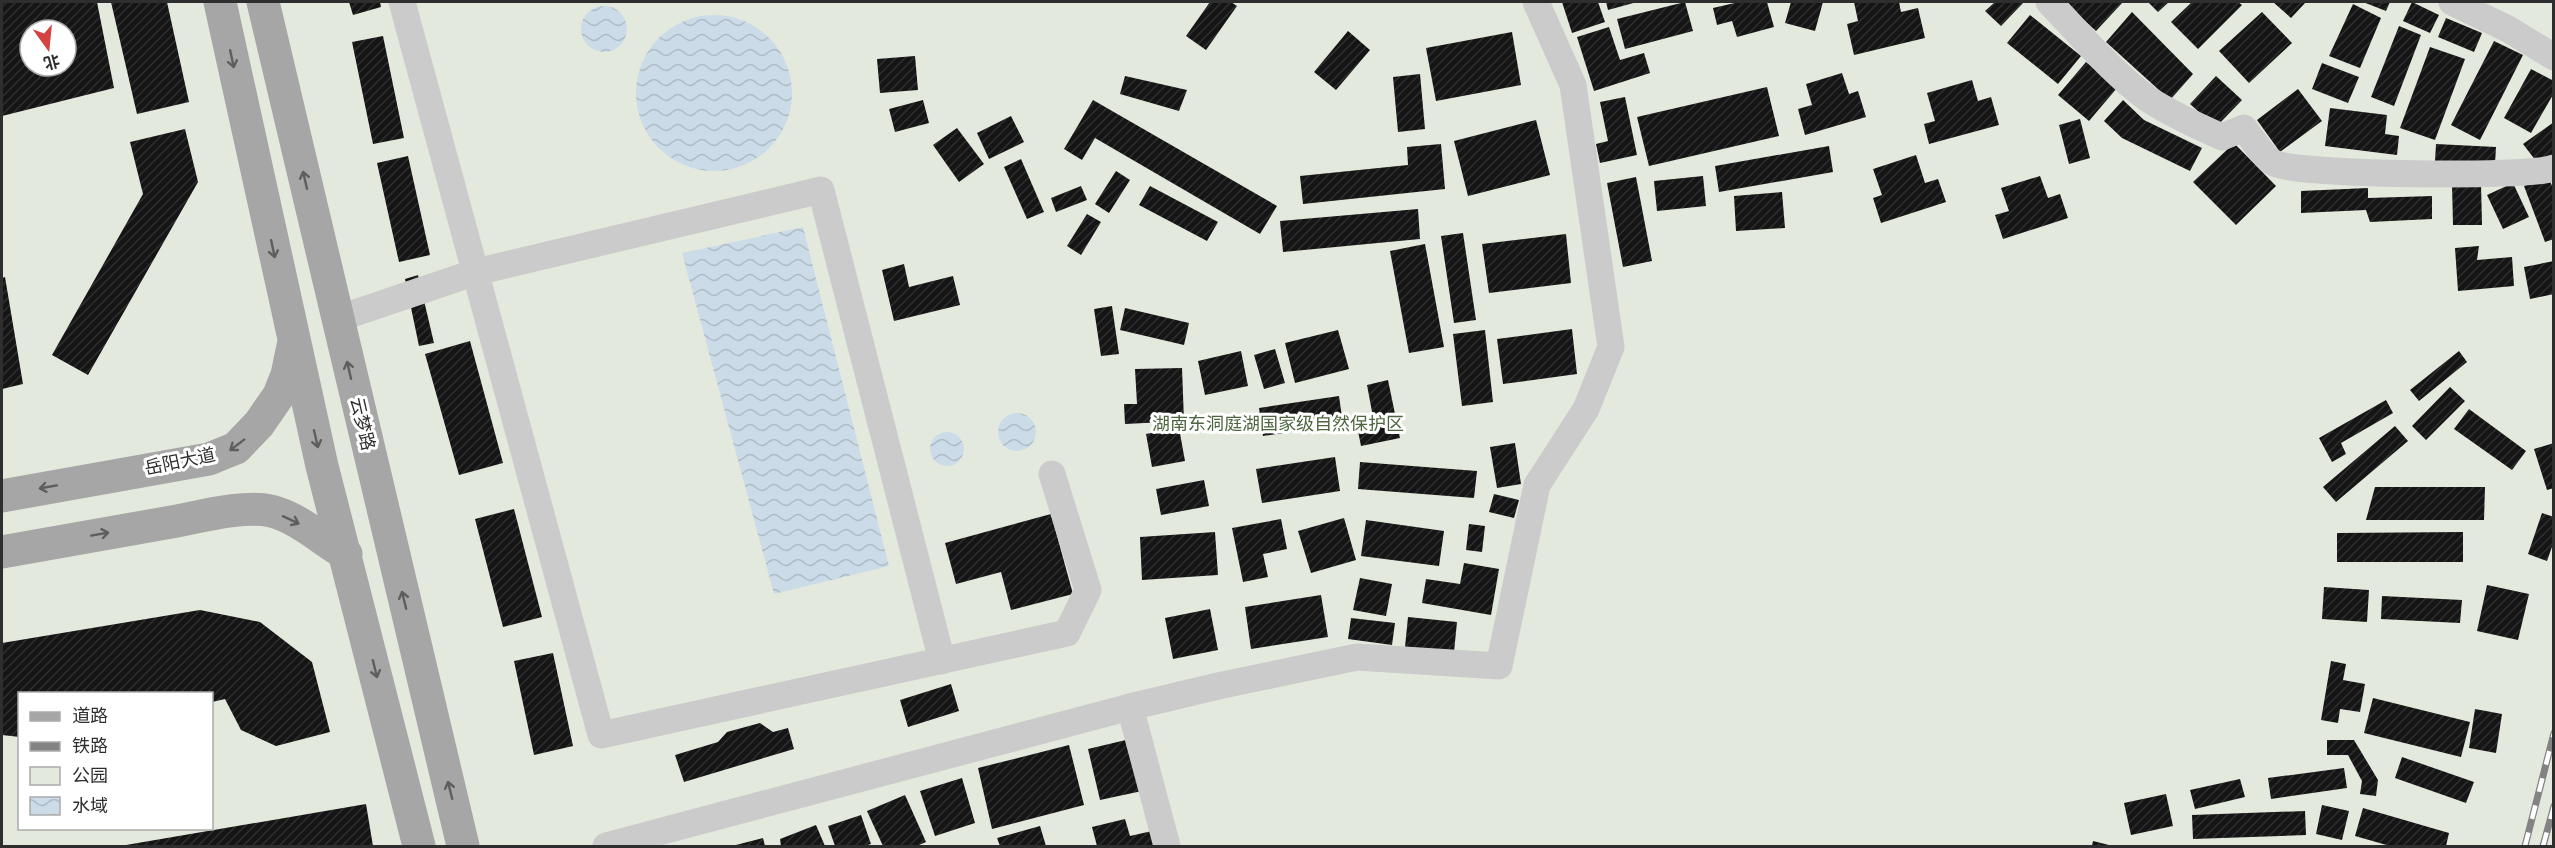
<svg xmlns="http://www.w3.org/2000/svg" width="2555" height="848" viewBox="0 0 2555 848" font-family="'Sofia Sans Condensed','Noto Sans SC',sans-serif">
<defs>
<pattern id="water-waves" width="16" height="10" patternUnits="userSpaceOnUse" patternTransform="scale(1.5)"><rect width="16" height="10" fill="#cbdbe8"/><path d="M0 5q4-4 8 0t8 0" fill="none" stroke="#afbcc7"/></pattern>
<pattern id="building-hatch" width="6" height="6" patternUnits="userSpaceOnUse" patternTransform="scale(1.5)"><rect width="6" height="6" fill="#151515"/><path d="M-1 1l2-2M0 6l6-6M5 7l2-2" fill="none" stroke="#2f2f2f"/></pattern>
</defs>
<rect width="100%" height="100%" fill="#fff"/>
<path fill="#e3eadd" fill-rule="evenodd" d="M2,2H2553V846H2ZM30,30H66V66H30ZM20,694H212V828H20Z"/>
<path fill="url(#water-waves)" d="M581 29a23 23 0 1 1 46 0a23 23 0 1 1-46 0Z
M636 93a78 78 0 1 1 156 0a78 78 0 1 1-156 0Z
M803,227L889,566L774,594L682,253Z
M998 432a19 19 0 1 1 38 0a19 19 0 1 1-38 0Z
M930 449a17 17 0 1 1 34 0a17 17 0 1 1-34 0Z"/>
<path fill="url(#building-hatch)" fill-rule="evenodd" d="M2,2H97L114,88L2,116ZM30,30H66V66H30Z
M111,2H167L189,102L137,114Z
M349,2H380L381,7L353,15Z
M1210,2H1231L1237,6L1206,50L1186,36Z
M1562,2H1598L1605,22L1572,33Z
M1606,2H1637L1608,10Z
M1685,2L1693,31L1625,49L1617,19Z
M1739,2H1767L1774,27L1737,37L1732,21L1717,25L1713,8Z
M1791,2H1823L1815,31L1785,23Z
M1854,2H1899L1901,12L1918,8L1925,38L1854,55L1847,24L1858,21Z
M1995,2H2024L2001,26L1985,11Z
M2064,2H2123L2096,31Z
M2148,2H2169L2158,12Z
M2192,2H2238L2242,5L2198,49L2171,22Z
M2273,2H2306L2291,18Z
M2363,2H2390L2386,11Z
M2412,2L2439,15L2430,33L2403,21Z
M2353,4L2381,18L2360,68L2329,56Z
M2132,12L2193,74L2170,100L2106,42Z
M2262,12L2292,43L2249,83L2219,51Z
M2030,15L2081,56L2058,84L2007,43Z
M2446,18L2482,33L2474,52L2438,37Z
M2399,26L2421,35L2394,106L2371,97Z
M1609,27L1620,60L1644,53L1650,73L1594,91L1577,37Z
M1348,31L1370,50L1336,90L1314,72Z
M1512,32L1521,85L1436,101L1426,48Z
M383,36L404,138L373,144L352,42Z
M2494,41L2523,55L2480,140L2451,125Z
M2430,47L2465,59L2435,140L2400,128Z
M915,56L918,90L880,93L877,59Z
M2086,62L2117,88L2089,121L2058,95Z
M2322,63L2359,77L2348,103L2312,89Z
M2531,69L2554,81V93L2531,133L2504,118Z
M1842,73L1849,94L1858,91L1866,117L1805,135L1798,109L1812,105L1806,84Z
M1420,74L1425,129L1398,132L1393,77Z
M1125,76L1187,90L1179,111L1120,94Z
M2216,76L2242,100L2216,127L2190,104Z
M1972,80L1978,101L1991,97L1999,125L1929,144L1924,124L1935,121L1927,93Z
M1767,87L1779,136L1649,166L1637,117Z
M2298,89L2322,121L2280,152L2257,120Z
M1625,97L1637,155L1600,163L1596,144L1608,141L1600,102Z
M923,100L929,123L895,132L889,109Z
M1093,100L1277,206L1260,234L1095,138L1082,160L1064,149Z
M2123,100L2144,120L2202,148L2190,171L2122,138L2104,121Z
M2330,108L2387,115L2385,134L2399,136L2397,155L2325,146Z
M1011,116L1024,142L989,159L977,133Z
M2080,119L2090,158L2069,164L2059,125Z
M1536,120L1550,175L1468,196L1454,141Z
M2554,122V154L2536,161L2523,144Z
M957,128L984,164L959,182L933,145Z
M185,129L198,182L88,375L52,355L143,194L130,142Z
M2234,143L2276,186L2236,225L2193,182Z
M1441,144L1445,189L1303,204L1300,176L1408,165L1407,147Z
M2436,144L2496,147L2495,164L2435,161Z
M1829,146L1833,172L1719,192L1715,166Z
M1916,155L1925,183L1938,179L1946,202L1881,223L1873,198L1882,195L1873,169Z
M408,156L430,255L399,262L377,163Z
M1021,159L1044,212L1027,219L1004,167Z
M1116,171L1130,180L1109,213L1095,204Z
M1703,176L1706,206L1657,211L1654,181Z
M2040,176L2048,198L2060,194L2068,218L2003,239L1995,215L2009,211L2001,188Z
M1636,177L1652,261L1623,267L1607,183Z
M2548,177L2554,190V239L2545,242L2524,186Z
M2481,183L2482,225H2453L2452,184Z
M2513,183L2529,217L2503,229L2487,195Z
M1081,186L1087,200L1056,212L1051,198Z
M1150,186L1218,222L1207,241L1139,205Z
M2368,188V198L2432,196V219L2370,222L2366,210L2301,213V191Z
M1782,192L1785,228L1736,231L1734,196Z
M1418,209L1420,239L1283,252L1280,221Z
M1087,214L1101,222L1081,255L1067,246Z
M1463,233L1476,320L1454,323L1441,236Z
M1566,234L1571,283L1489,293L1482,244Z
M1425,244L1444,347L1409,353L1390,251Z
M2479,246L2477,260L2512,257L2514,286L2458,291L2455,248Z
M2554,261V294L2530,299L2524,267Z
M904,264L909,287L953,276L960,305L894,321L882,270Z
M418,275L434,343L419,346L405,279Z
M5,277L23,384L2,389V278Z
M1112,306L1119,354L1101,356L1094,309Z
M1125,308L1189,323L1184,345L1120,330Z
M1572,329L1577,374L1503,384L1497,339Z
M1338,330L1349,369L1295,383L1285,343Z
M1485,330L1493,402L1462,406L1453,334Z
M470,341L503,463L459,475L425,354Z
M1275,349L1285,383L1264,389L1254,355Z
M1241,351L1248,386L1205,395L1198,361Z
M2459,351L2467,362L2419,401L2410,390Z
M1182,368L1184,421L1125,424L1124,404H1137L1135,369Z
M1388,380L1400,438L1361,446L1356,421L1373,417L1367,385Z
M2450,387L2465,401L2426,440L2412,426Z
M1339,396L1343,424L1263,436L1259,408Z
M2386,400L2393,413L2341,443L2346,454L2332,462L2319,438Z
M2469,409L2526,451L2512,470L2454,429Z
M2395,426L2408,441L2336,502L2323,487Z
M1179,428L1185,461L1152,467L1146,434Z
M1515,443L1521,484L1497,488L1490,447Z
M2554,443V488L2547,490L2534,449Z
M1335,457L1340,491L1262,503L1256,469Z
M1360,462L1477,471L1474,498L1358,489Z
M1204,480L1209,506L1161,515L1156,489Z
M2375,487H2485L2484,520H2366Z
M1494,494L1519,500L1514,518L1489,512Z
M514,509L542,617L503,627L475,519Z
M2542,513L2554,517V541L2547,561L2528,554Z
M1051,514L1073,594L1011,610L1001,572L956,584L945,543Z
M1344,518L1356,560L1311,573L1298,531Z
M1281,519L1287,549L1263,554L1268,577L1243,582L1232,528Z
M1366,520L1444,531L1439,566L1361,556Z
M1469,524L1485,526L1482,552L1466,550Z
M1215,532L1218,575L1142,580L1140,537Z
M2463,532V562H2337V533Z
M1464,563L1499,569L1491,615L1422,603L1426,579L1460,584Z
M1360,578L1392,584L1386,616L1353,610Z
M2487,585L2529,594L2518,640L2477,631Z
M2324,587L2369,590L2367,622L2322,619Z
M1321,595L1328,637L1251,649L1245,607Z
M2382,596L2462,600L2460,623L2381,619Z
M1210,609L1218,650L1173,659L1165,618Z
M200,610L260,622L312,662L330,732L276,746L241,730L225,699L212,702V694H20V737L2,735V643Z
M1408,617L1457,622L1454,652L1405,647Z
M1351,618L1395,623L1392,645L1348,639Z
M553,653L573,746L534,755L514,661Z
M2331,661L2346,664L2343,680L2365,684L2360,712L2340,709L2338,723L2321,720Z
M951,684L959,711L908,727L900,700Z
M2373,698L2470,722L2461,757L2364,733Z
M2475,709L2502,714L2496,753L2469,748Z
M760,723L773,732L788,728L794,749L684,782L675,755L718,742L727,732Z
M1130,739L1142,791L1100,800L1088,749Z
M2327,740H2354L2378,780L2376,796L2360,794L2362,781L2348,755H2327Z
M1069,745L1084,805L992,829L978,768Z
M2402,757L2474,782L2466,803L2395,778Z
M2344,768L2347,788L2271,799L2268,778Z
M962,778L975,823L935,836L920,791Z
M2240,779L2245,797L2195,809L2190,790Z
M2166,794L2173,826L2131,835L2124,803Z
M905,795L926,842L917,846H883L867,811Z
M366,804L373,846H126V845Z
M2322,805L2349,811L2342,840L2316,834Z
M2363,808L2449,833L2446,846H2390L2355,836Z
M2305,811L2306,835L2193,839L2192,815Z
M861,815L871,844L864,846H835L828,826Z
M1125,819L1130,836L1152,831L1155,846H1097L1092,827Z
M816,825L825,846H781L780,839Z
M1040,826L1046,846H1000L997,838Z
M763,838L765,846H732Z
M2093,841L2113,846H2092Z"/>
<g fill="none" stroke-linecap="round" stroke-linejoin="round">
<path stroke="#cbcbcb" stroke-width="27" d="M402,2L601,735L1067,633L1088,590L1052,474
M2049,2C2080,34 2111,72 2148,99C2171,114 2197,126 2222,137L2244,128C2251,137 2265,159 2274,163C2297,175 2527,178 2554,168
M2452,2L2508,29L2554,57
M337,319L476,272L821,190L942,661
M1130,707L1167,846
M606,846L1130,707L1218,686L1357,657L1499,666L1537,485L1586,409L1611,347L1573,85L1536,2"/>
<path stroke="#a6a6a6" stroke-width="33" d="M220,2L322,466L419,846
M263,2L463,846
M2,496L209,459L236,448L259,424L279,395L287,375L293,346
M2,552C60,542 118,531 177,521C203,516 245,505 271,511C299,518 322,540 346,554"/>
<g stroke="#838383" stroke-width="7">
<path id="rail" d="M2525,846L2554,733
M2543,846L2554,806"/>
</g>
<use href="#rail" stroke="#fff" stroke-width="4.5" stroke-dasharray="14" stroke-linecap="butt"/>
</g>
<defs><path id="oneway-shaft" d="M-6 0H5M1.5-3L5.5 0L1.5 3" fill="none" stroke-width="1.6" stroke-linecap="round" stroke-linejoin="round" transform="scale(1.5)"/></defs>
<g stroke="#5e5e5e">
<use href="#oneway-shaft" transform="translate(232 59) rotate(78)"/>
<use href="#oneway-shaft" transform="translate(305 180) rotate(-103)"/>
<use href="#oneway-shaft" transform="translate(273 249) rotate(78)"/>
<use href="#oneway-shaft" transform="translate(349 370) rotate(-103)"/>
<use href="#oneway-shaft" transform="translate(316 439) rotate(77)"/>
<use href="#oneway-shaft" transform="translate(237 445) rotate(143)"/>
<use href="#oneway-shaft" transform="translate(48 487) rotate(170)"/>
<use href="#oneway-shaft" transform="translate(291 520) rotate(25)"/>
<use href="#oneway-shaft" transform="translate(100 534) rotate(-10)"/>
<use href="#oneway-shaft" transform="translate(404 600) rotate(-104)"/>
<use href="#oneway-shaft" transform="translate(375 669) rotate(76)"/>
<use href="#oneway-shaft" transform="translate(450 790) rotate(-104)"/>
</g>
<g text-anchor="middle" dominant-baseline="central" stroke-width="6" stroke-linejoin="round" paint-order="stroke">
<g font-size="18" fill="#2e2e2e" stroke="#fff">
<text transform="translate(362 424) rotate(77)">云梦路</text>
<text transform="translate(180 462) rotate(-12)">岳阳大道</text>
</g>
<g font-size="18" fill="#4e6640" stroke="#fff">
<text x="1278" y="424">湖南东洞庭湖国家级自然保护区</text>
</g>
</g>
<rect width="2555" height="848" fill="none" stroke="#2e2e2e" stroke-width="6"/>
<rect x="18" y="692" width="195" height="138" fill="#ffffff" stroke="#ababab" stroke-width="1.5"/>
<rect x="30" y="712" width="30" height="9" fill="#a6a6a6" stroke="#ababab" stroke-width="1.5"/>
<text x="72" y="722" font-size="18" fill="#2e2e2e">道路</text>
<rect x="30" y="742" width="30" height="9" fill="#838383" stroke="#ababab" stroke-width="1.5"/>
<text x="72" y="752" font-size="18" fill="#2e2e2e">铁路</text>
<rect x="30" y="767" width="30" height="18" fill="#e3eadd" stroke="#ababab" stroke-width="1.5"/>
<text x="72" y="782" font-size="18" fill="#2e2e2e">公园</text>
<rect x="30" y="797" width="30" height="18" fill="url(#water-waves)" stroke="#ababab" stroke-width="1.5"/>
<text x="72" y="812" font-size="18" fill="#2e2e2e">水域</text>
<g transform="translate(48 48) rotate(165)"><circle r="28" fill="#ffffff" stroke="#ababab" stroke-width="1.5"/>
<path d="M0-4.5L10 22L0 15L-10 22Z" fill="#d54341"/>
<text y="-9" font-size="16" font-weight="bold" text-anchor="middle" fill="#2e2e2e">北</text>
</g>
</svg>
